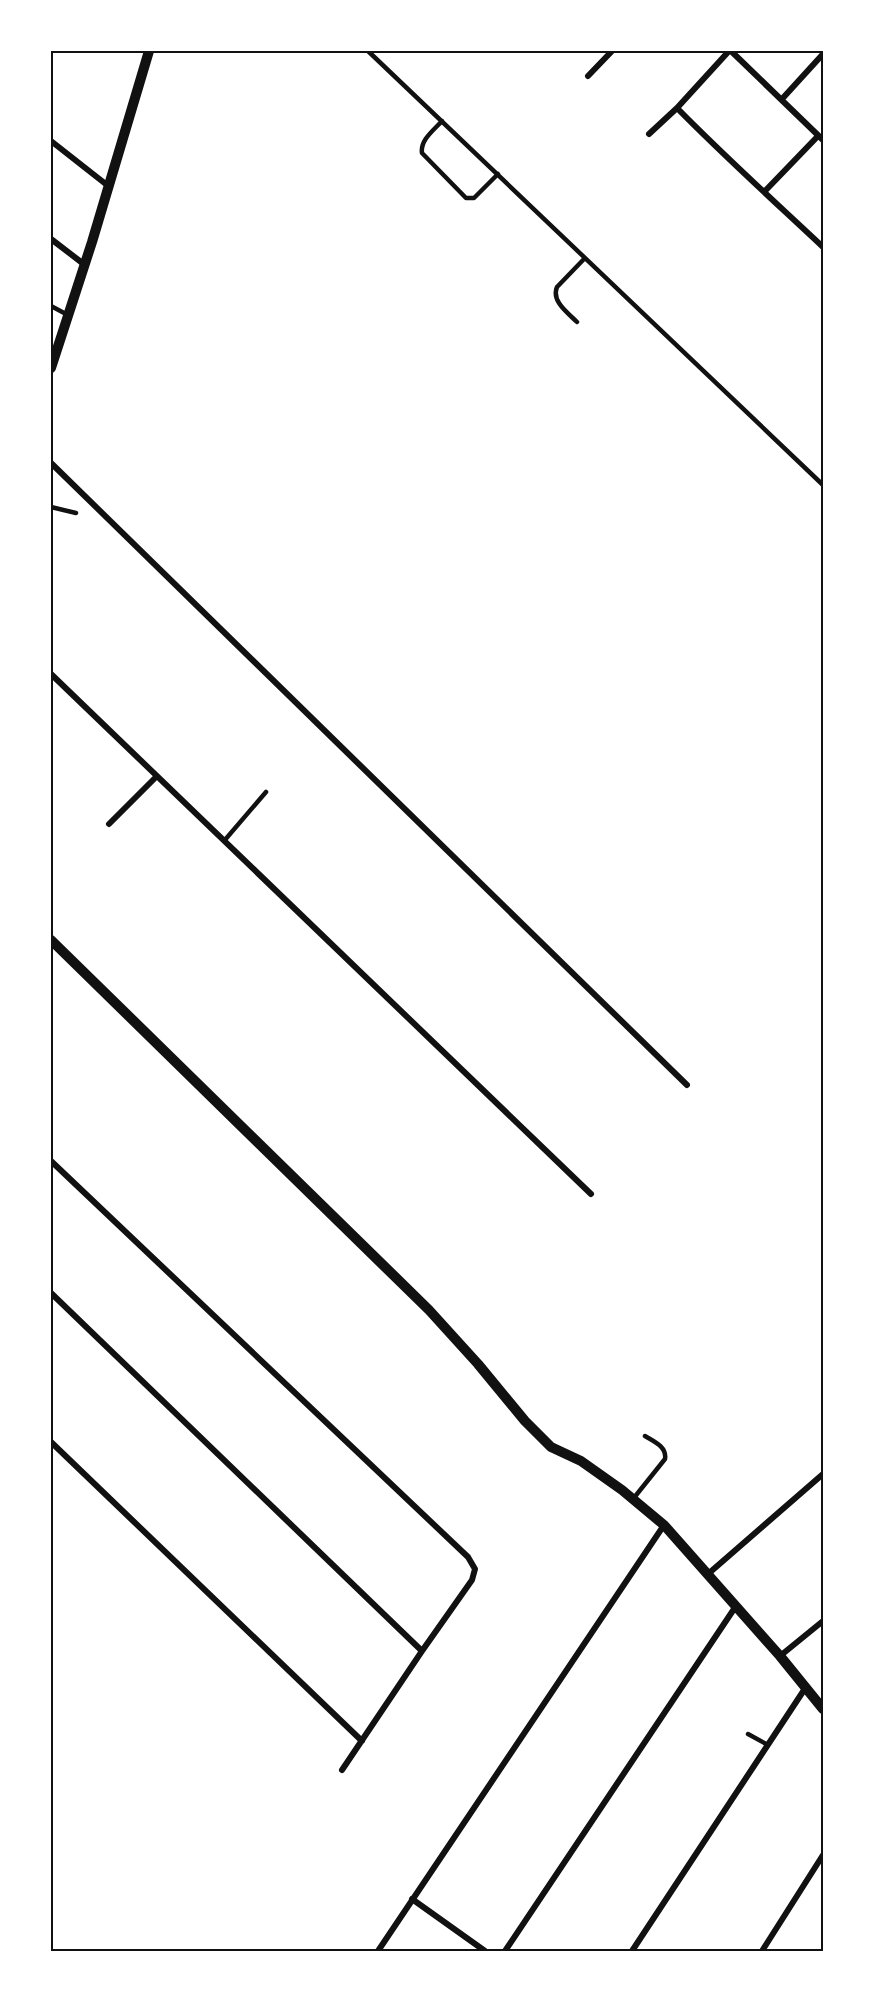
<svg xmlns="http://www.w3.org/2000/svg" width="874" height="2002" viewBox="0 0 874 2002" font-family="Bitter,serif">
<rect width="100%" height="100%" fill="#fff"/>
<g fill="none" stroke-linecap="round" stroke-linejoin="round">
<path stroke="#111" stroke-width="4.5" d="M368,51L823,485
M442,121C434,130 420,140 422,153L466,198H474L498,174
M51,306L66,314
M577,322C568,313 551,301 557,287L584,259
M51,507L76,513
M224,841L266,792
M633,1499L665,1459C667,1447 655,1442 645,1436
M748,1734L768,1745"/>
<path stroke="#111" stroke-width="6" d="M731,51L823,140
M588,76L612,51
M782,99L823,54
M677,108C724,156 774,201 823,247
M649,134L677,108L729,51
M51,141L107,185
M765,191L818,136
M51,239L85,265
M51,463L687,1085
M51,674L591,1194
M109,824L157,776
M51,1161L468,1557L475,1569L472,1580L422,1651L342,1770
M51,1293L422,1651
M51,1442L362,1741
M708,1574L823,1474
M780,1656L823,1621
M412,1899L485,1951
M378,1951L664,1525
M505,1951L736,1606
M632,1951L806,1687
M762,1951L823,1855"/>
<path stroke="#111" stroke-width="10" d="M51,368L92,242L149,51
M51,940L429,1310L478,1364L525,1421L551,1447L581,1461L622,1490L664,1525L780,1656L823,1709"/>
</g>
<rect width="874" height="2002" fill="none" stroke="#ffffff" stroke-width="105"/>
<rect x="52" y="52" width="770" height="1898" fill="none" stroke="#111" stroke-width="2"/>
</svg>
